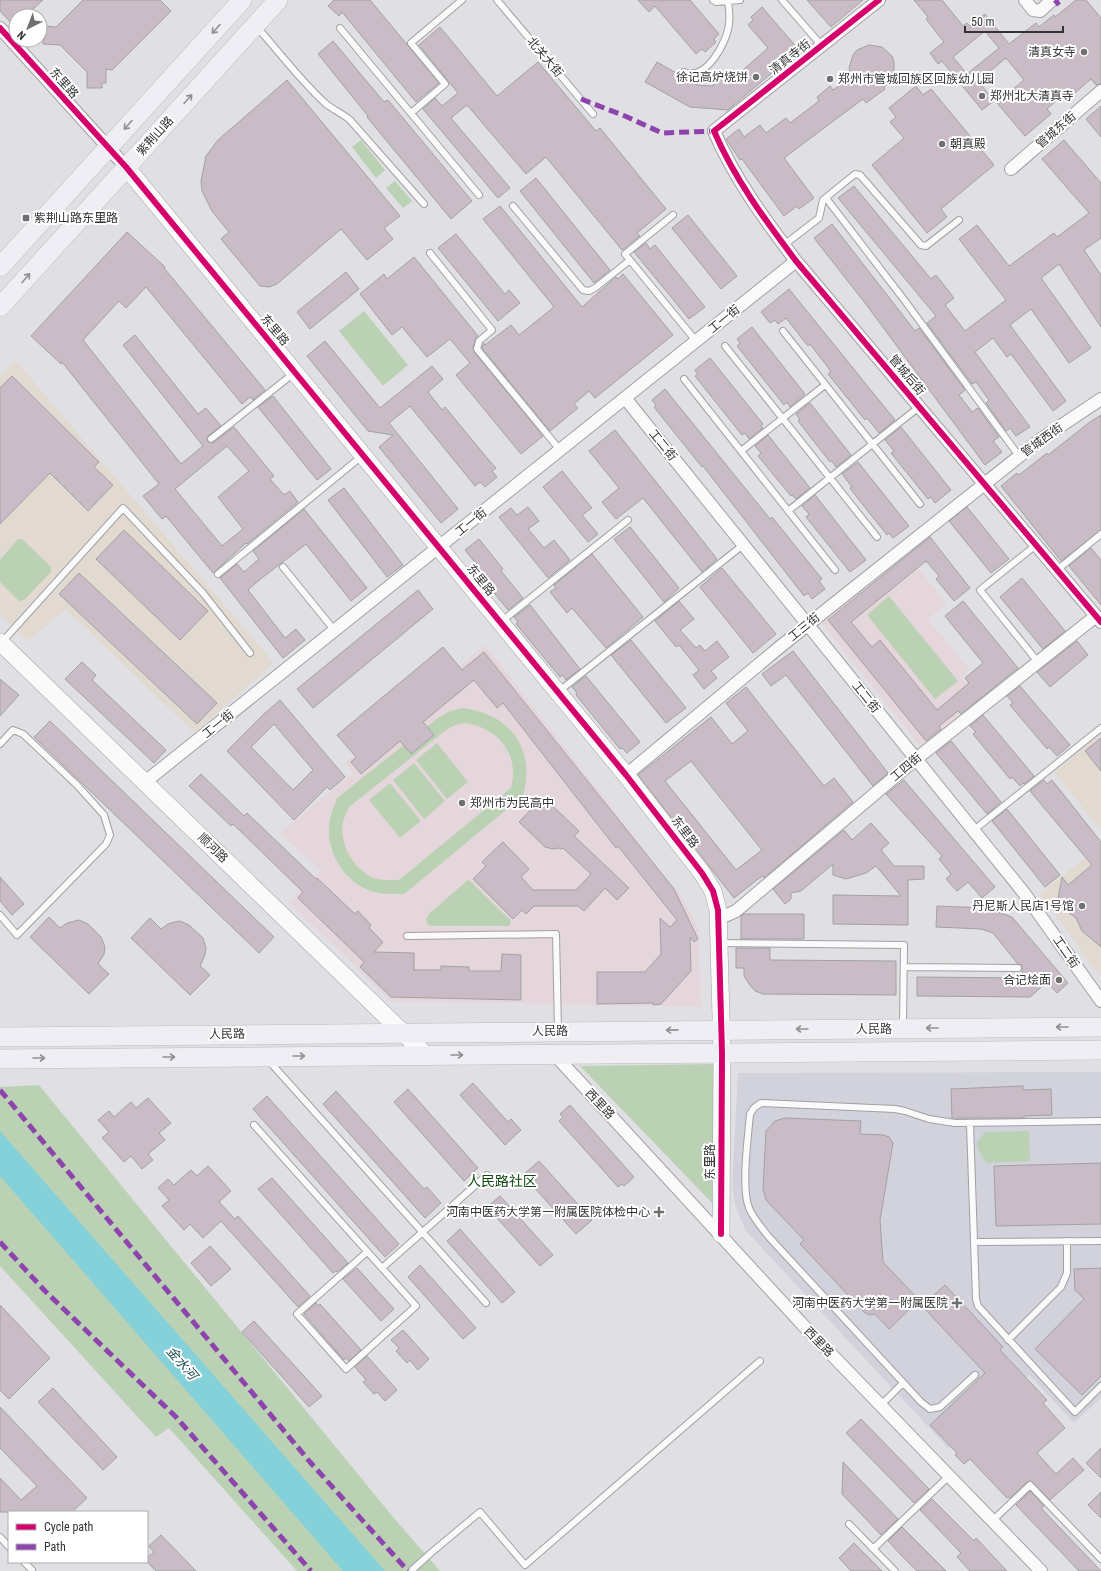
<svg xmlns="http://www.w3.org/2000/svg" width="1101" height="1571" viewBox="0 0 1101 1571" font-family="'Roboto Condensed','Noto Sans SC',sans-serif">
<rect width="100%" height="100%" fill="#e0e0e4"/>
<path fill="#e2d9d1" d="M16,361L274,663L194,733L66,609L28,641L0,615V377Z
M1101,733V830L1054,772Z
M1101,845V978L1040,894Z"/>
<path fill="#d1d2db" d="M1101,1072V1398L1074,1423L1029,1375L949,1449L746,1231L736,1208L732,1187L738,1073Z"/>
<path fill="#e5d6db" d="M907,554L947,604L928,619L970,670L962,678L979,700L921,747L821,623Z
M485,645L683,899L698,927L701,1007L390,1001L289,902L321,871L280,833L353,773L345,763Z"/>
<path fill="#bad2b3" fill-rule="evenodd" d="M361,140L385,170L376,178L352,147Z
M395,181L412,201L403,208L386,188Z
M364,311L408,365L383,386L339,331Z
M18,539H22L51,567V572L24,600L19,601L0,582V560Z
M889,596L958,681L935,699L867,615Z
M463,708C511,714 536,749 523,796L404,894C393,894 382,895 371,891C342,881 324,848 330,819C331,812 335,805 337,798L438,718L450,711ZM464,723C498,727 520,754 511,788L399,880C391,880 382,881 374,878C353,869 339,844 343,822C344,817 347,812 349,807L446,730L455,725Z
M437,743L468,782L447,799L416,760Z
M414,763L445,801L424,819L393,780Z
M390,783L421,821L400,838L369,800Z
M468,880L470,881L511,921L509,926H430L427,924L426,920L429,914Z
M714,1064V1205L580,1066Z
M39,1085L393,1517L440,1571H297L169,1428L156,1437L0,1266V1087Z
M1029,1131L1030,1161L986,1163L978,1149L977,1143L985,1132Z"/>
<path fill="#84d1d9" d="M0,1131L385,1571H343L0,1176Z"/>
<path fill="#cabcc6" stroke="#a1a1a3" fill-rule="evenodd" d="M0,0H43L25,16H16V28L0,11Z
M83,0H160L171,11L112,70L106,69V83H102V88H87V72L60,45L43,44L44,26L56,27Z
M334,0H370L439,83L416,102L342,12L339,16L328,6Z
M638,0H690L719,34L714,39L716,42L705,52L702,49L696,54L655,6L649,12Z
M807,0H863L831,27Z
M914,0H942L963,26L967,23L970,26L985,14L1009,44L1036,23L1039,27L1054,15L1055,17L1076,0H1086L1101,18V84L1096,85L1091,79L1069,98L1065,93L1047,109L1051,114L1025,136L997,103L1024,80L1006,58L978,81L994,101L982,110L942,61L938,64L930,53L944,42L926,19L928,17ZM985,31L999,48L967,74L953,57Z
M762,7L799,50L728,110L690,107L645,82L657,62L697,85L712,86L726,74L735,77L768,48L748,25L753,20L751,17Z
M440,27L497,96L538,62L596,131L600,128L666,209L637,233L640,236L622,250L546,157L526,174L467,105L451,118L510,188L498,198L423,109L435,98L442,106L458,93L419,45Z
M333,41L384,102L388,100L472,201L451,219L367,117L368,116L318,54Z
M869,45L882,47L892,56L894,62V75L884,88L885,89L866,103L863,99L784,158L814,198L799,209L797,206L784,216L742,159L740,160L726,139L739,129L744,137L760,125L766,133L786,118L790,123L819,101L817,97L830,86L833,90L851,78L849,68L853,55L857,50Z
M287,80L400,216L384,228L393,239L367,260L341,229L277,284L269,287L260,286L221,239L229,232L212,211L202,191L201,181L206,156L218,140Z
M916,86L923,95L931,89L994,165L941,209L947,217L927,233L872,165L904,138L890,122L896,117L889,108Z
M1101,106V137L1086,119Z
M1064,140L1101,183V238L1084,250L1101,275V327L1059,264L1041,278L1091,348L1069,363L1031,309L1010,325L1066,401L1053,411L1011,354L1007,357L993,338L975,352L1030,427L1016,436L1010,428L1006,431L986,403L989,400L976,382L972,384L927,323L936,316L838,198L854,186L931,279L936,275L954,298L945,305L965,331L1006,300L959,239L977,225L1009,266L1054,233L1057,237L1089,213L1042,159Z
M536,178L610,270L594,283L520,191Z
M500,206L582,307L616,277L618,279L623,274L673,335L595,398L589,391L574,404L578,408L550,431L482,348L484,343L485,345L511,325L519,335L554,307L483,219Z
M688,215L737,276L721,289L672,228Z
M832,224L915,331L919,328L965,390L959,395L972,412L978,408L999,437L993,441L1002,452L985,465L865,303L814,238Z
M127,232L165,267L164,268L265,390L253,400L250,397L242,404L146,287L126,308L119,301L83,340L181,464L203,446L123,345L135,335L198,414L206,408L221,426L208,436L207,439L208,442L213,443L234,427L274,476L270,479L284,495L290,491L298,502L247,544L246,543L213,573L166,516L162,519L143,496L159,484L62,362L61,364L31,336ZM227,446L249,471L218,497L243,529L222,546L175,489Z
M456,234L505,294L509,290L520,303L498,321L438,248Z
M646,243L650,249L655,245L705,307L689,319L634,252Z
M414,257L478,336L475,340L473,348L474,352L543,436L521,454L456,375L470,363L450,339L427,357L402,327L392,335L360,294L384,274L387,279Z
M346,272L359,289L310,329L297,312Z
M789,289L895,420L879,433L867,418L865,420L828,374L831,372L827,366L810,344L808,346L786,318L778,324L775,320L770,323L761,312Z
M752,327L805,394L790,407L787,402L784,405L737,346L740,343L737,339Z
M325,341L380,408L432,366L443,379L428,392L442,410L445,407L487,458L496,468L492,471L497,477L485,487L480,482L475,486L410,406L389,423L458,509L441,523L379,447L393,435L368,431L307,356Z
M710,358L763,424L761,426L763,428L749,439L745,433L742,435L695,376L698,374L695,370Z
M12,376L99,462L94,467L113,485L88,511L50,473L0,524V388Z
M665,389L770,519L772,517L822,579L819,581L825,589L812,599L808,593L804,596L703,466L702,467L654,407L656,405L652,400Z
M273,396L331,469L317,480L258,407Z
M810,403L851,455L836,467L832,461L830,462L798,421L800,420L796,414Z
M1101,415V530L1061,561L1001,486L1017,473L1019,475L1047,453L1048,455L1090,422Z
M901,427L951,490L935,503L931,497L928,499L891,453L894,451L885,440Z
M615,430L717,559L702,572L643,498L616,519L602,502L619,488L589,451Z
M768,435L810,488L796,499L792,495L791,496L758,456L761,453L755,446Z
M858,462L909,526L893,538L889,533L887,535L859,500L850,488L852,487L842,474Z
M562,471L592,508L582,515L598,534L588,542L543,487Z
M344,488L403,565L387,577L328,500Z
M815,495L866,560L850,572L806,517L809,514L802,506Z
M528,507L539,521L528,529L544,548L554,540L570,560L548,578L499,517L511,508L517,515Z
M967,507L1009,559L991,573L949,521Z
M304,509L367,588L351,601L306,544L258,581L248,590L285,638L296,629L305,640L283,658L220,578L237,564L244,572L259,559L253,551Z
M630,527L679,588L664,602L614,539Z
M124,530L208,611L180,640L96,559Z
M930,537L970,588L954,601L936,579L939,576L926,561L851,622L872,647L880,640L937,710L969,683L965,678L983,663L945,616L963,601L1018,668L961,714L958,711L939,726L941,729L926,741L828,620Z
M479,539L503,569L501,571L523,598L508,610L486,583L489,580L465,550Z
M1091,548L1101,560V605L1069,566Z
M592,554L643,617L606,648L572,608L567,613L550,592L556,588L554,585Z
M722,568L776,634L753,653L700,587Z
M79,573L217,703L197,724L59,594Z
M1022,578L1065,631L1043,649L1000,597Z
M418,590L433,609L313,708L297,689Z
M679,601L694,619L680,630L696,648L700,645L705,651L717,641L729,657L711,671L717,678L704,689L693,675L699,670L679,645L676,647L655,621Z
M530,605L580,669L566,680L563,675L560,677L516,624L518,622L514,617Z
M631,640L686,708L666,723L611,655Z
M1077,641L1088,655L1050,687L1037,672Z
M443,647L462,670L484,652L674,889L698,939L694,942L690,937L691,971L661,1004L653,1005V1003L597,1004V972H645L661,954L660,918L670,927L677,920L618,846L616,848L503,703L497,708L474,680L423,722L434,735L411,754L400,741L361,774L351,762L356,757L337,735Z
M793,651L888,773L873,786L786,675L771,686L762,674Z
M82,662L96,675L92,680L166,750L154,763L65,679Z
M586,676L640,742L627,753L622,748L620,749L576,695L577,693L572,687Z
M0,679L19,695L0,716Z
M1020,686L1070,745L1057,756L1049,747L1047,749L1010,705L1013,703L1007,696Z
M746,687L824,786L834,778L853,802L764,878L763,876L758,879L734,898L638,775L711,717L732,744L748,731L726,703ZM691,761L762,850L736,870L665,781Z
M280,700L345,777L330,790L327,787L294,820L227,751L265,713ZM274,724L313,770L293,790L251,747Z
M983,715L1034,776L1024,784L1023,783L1020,786L1012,777L1010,779L973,734L976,732L970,726Z
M50,721L274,937L259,953L34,737Z
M1101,738V771L1085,751Z
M951,741L1001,802L987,814L936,753Z
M201,774L244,816L247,813L316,879L317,878L355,914L358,911L371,925L369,928L383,942L374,952L414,953V970H441V966L469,967V971H501L502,954L521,955V1000L391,997L360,967L364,962L298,898L303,892L233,824L231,826L189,786Z
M904,780L995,887L982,898L968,882L957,891L946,879L951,874L939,859L942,856L886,794Z
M1044,780L1047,784L1052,780L1101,842V947L1082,931L1076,918L1065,910L1058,899L1062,877L1068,885L1092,865L1030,791Z
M543,797L579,831L574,836L629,888L617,900L605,888L584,911L578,906H534L526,914L522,910L513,919L473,879L486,866L482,862L503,842L529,869L521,877L533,890H576L591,874L563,848L561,849L559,848L553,849L545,847L519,822Z
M1007,809L1060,875L1045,887L992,821Z
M871,823L889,843L881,850L894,866H924V879L908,880V925L833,924V895L901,896L876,866L866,873L846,879L833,875V864L801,891L791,893V899L785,904L773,889L844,830L852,840Z
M0,877L24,904L12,915L0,901Z
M937,906L986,908L1012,917L1068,983L1057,993L1047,982L1030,997L917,996V977L1025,978L1022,971V965L1018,964L993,933L981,929L936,927Z
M744,914H804V939H741V916Z
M49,917L60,928L67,923L79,920L88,924L101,937L105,947L104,954L98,964L109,974L89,994L30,937Z
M150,918L161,929L168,924L175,922L180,921L189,925L203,938L206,948L205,955L200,966L210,975L190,995L131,938Z
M736,948H770V960L896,961V995L763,994L755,991L749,984L744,976V968H736Z
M473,1083L508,1122L511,1119L521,1130L505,1145L460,1095Z
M1023,1086V1090L1051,1089L1052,1115L1024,1116V1118H952L951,1089Z
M408,1089L478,1168L464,1181L394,1102Z
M336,1091L424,1189L427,1187L441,1203L425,1218L323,1104Z
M267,1096L399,1244L385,1257L253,1109Z
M148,1098L171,1123L159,1133L165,1140L148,1154L153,1160L142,1169L131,1156L124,1162L115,1152L102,1138L109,1132L98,1120L109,1111L114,1117L131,1102L136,1108Z
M570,1105L634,1177L624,1186L622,1184L618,1187L559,1121L563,1117L560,1114Z
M785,1118L861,1121L860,1134L883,1135L889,1137L893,1143L880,1220L883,1262L919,1300L889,1329L875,1314L869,1315L864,1312L800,1244L804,1240L766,1200L763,1189L766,1131L775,1121Z
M539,1161L592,1220L576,1234L523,1175Z
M1101,1163V1224L996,1226L994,1166Z
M208,1166L231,1191L219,1202L235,1219L238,1216L310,1296L298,1307L221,1221L203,1238L190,1224L184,1230L162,1206L169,1200L158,1188L168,1179L174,1185L191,1170L197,1176Z
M272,1178L348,1263L337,1272L336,1271L333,1273L258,1189Z
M500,1196L553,1255L540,1266L487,1207Z
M460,1229L515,1292L502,1303L447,1241Z
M210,1246L231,1269L211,1286L191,1263Z
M420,1265L476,1328L463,1339L408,1277Z
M357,1268L394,1309L381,1321L343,1279Z
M1101,1268V1376L1082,1395L1035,1349L1084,1299L1075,1290L1074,1269Z
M945,1285L1003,1347L1000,1350L1047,1400L1043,1403L1065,1428L1037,1453L1056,1474L1073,1458L1084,1470L1050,1500L1031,1481L1027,1482L1010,1498L1008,1497L1007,1498L970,1459L964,1464L955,1455L957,1453L930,1425L985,1373L922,1306Z
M316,1303L319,1306L320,1304L361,1350L349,1361L346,1358L344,1360L304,1314Z
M0,1305L50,1358L9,1399L0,1390Z
M254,1321L322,1396L309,1407L242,1332Z
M403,1330L429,1359L418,1370L410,1360L407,1363L396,1351L399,1348L391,1340Z
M367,1356L397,1390L385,1401L377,1392L374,1394L363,1382L366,1380L355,1367Z
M53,1388L117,1457L103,1470L38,1402Z
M0,1407L87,1498L72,1512H0V1478L21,1500L37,1486L0,1448Z
M861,1419L929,1489L914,1503L846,1433Z
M1101,1448V1478L1086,1463Z
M843,1462L898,1519L881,1535L842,1494Z
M1030,1491L1044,1506L1041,1508L1101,1571H1079L1016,1505Z
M1101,1492V1518L1088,1505Z
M932,1499L974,1541L976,1538L1007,1571H970L957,1557L961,1553L920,1510Z
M902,1527L946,1571H917L901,1555L888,1541Z
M161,1535L196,1571H156L147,1562V1558L154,1552L149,1546Z
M854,1543L882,1571H851L839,1558Z"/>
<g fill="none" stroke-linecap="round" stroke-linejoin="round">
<g stroke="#a1a1a4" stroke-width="8">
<path id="lane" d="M497,0L593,114
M713,0L716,2L740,0
M782,0L822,46
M257,27C279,52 300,80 325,103C333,110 342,113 350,120L424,204
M340,28L479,195
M684,72C706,82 728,41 729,23C730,16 729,8 728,1
M411,113L445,84L411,43L462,0
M826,198L905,301L1019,456
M513,206L583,290L589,291L595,288L630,260
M673,215L625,254L696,341
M784,245L819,218L823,200L855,174L860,175L921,245L926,246L959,220
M430,253L492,330L479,341L477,349L560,450
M783,331L920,504
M725,346L877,537
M684,379L835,570
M211,439L294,373
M741,451L825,385
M788,511L919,407
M1031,549L980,590L1038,662
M283,567L335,631
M1057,570L1101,534
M218,574L362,456
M502,621L628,520
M2,642L123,508L203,593L250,653
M558,692L743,545
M0,744L13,730L23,734L77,785L104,815L110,835L106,844L17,935L0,915
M974,830L1101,728
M407,936L556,934L558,1030
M721,943L904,945L903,1026
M904,967L1018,968
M269,1061L486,1303
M970,1124L976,1299L978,1306L1075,1412L1101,1386
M254,1125L416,1306L346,1369L297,1314L367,1252
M974,1242L1101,1241
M382,1268L487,1175
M1008,1340L1061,1287L1067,1273V1241
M975,1375L940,1407L930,1409L921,1402L768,1236C762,1228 753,1218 749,1208C741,1188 748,1137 750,1114L754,1108L761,1103L895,1109L905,1111L929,1119L955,1123L1101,1121
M881,1405L903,1383
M992,1521L1030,1485L1101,1559
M849,1524L895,1571
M0,1537L9,1547
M873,1549L949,1476
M24,1562L32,1570
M411,1571L432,1552L480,1512L525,1565L760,1361"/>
</g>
<g stroke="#a1a1a4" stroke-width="14">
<path id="street" d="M879,0L714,131C734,178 765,220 796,261L1101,622
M1025,0L1033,10L1040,11L1052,0
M0,28L126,167
M1011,169L1101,91
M625,398L1024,893L1101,1001
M626,775L781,646L1041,439L1101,399
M145,782L796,261
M718,919L736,911L916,759L1096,616
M554,1054L802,1324L1041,1571"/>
</g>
<g stroke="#a1a1a4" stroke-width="18">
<path id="secondary" d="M126,167L626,775L702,873L713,891L718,910L722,1053L721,1234
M0,642L426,1055"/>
</g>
<g stroke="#bcbcbe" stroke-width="20">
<path id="primary" d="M0,267L242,0
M0,307L278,0
M0,1037L1101,1027
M0,1059L1101,1050"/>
</g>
<use href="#lane" stroke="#fafafb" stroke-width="6"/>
<use href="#street" stroke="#fafafb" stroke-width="12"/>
<use href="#secondary" stroke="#fafafb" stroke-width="17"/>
<use href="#primary" stroke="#efeef4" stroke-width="19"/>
<path stroke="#8e44ad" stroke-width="5" stroke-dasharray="10 5" stroke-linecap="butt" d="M1055,0L1059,5
M581,99L625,116L662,133L714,131
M0,1090L310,1462L408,1571
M0,1242L45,1291L176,1417L311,1571"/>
<g stroke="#fff" stroke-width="8">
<path id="cycleway" d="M879,0L714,131C734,178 765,220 796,261L1101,622
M0,28L126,167L626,775L702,873L713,891L718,910L722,1053L721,1234"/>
</g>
<use href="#cycleway" stroke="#d6006c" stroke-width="6"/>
</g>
<defs><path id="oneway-shaft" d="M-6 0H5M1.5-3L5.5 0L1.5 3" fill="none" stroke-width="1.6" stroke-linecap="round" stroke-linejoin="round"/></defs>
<g stroke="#909094">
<use href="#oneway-shaft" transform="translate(216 29) rotate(132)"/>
<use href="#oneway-shaft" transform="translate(188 99) rotate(-48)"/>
<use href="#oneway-shaft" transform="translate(128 125) rotate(132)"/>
<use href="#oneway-shaft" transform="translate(26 278) rotate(-49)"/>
<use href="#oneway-shaft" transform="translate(1062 1027) rotate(180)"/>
<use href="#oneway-shaft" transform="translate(932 1028) rotate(180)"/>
<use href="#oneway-shaft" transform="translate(802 1029) rotate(180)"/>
<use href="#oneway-shaft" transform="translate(672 1030) rotate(179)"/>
<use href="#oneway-shaft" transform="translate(457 1055)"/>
<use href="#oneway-shaft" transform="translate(299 1056)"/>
<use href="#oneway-shaft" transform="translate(169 1057)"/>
<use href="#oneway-shaft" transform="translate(39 1058)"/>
</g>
<g fill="#6f7072" stroke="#fff" stroke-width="1.5">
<circle cx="1084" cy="52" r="4"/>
<circle cx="756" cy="77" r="4"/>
<circle cx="830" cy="79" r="4"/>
<circle cx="982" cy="96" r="4"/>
<circle cx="942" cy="144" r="4"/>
<rect x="22" y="214" width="8" height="8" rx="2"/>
<circle cx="462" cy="803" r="4"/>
<circle cx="1082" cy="906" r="4"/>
<circle cx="1059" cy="980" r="4"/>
<path d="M657 1206h4v4h4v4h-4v4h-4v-4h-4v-4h4z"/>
<path d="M955 1297h4v4h4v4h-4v4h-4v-4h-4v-4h4z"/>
</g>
<g text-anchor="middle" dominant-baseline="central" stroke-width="4" stroke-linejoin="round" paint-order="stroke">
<g font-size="12" fill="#323335" stroke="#fff" text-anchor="end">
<text x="1076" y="52">清真女寺</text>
<text x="748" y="77">徐记高炉烧饼</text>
<text x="838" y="79" text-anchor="start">郑州市管城回族区回族幼儿园</text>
<text x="990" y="96" text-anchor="start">郑州北大清真寺</text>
<text x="950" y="144" text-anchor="start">朝真殿</text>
<text x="34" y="218" text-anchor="start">紫荆山路东里路</text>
<text x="470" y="803" text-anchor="start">郑州市为民高中</text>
<text x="1074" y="906">丹尼斯人民店1号馆</text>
<text x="1051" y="980">合记烩面</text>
<text x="650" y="1212">河南中医药大学第一附属医院体检中心</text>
<text x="948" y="1303">河南中医药大学第一附属医院</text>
</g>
<g font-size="12" fill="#323335" stroke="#fff">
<text transform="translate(545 57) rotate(50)">北关大街</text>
<text transform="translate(790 57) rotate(-38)">清真寺街</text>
<text transform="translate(64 83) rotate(48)">东里路</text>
<text transform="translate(1056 130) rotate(-41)">管城东街</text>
<text transform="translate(155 136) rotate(-48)">紫荆山路</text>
<text transform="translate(724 319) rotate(-39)">工一街</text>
<text transform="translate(275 330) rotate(50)">东里路</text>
<text transform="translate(907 375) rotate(50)">管城后街</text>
<text transform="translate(1042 440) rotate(-36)">管城西街</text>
<text transform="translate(663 445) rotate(51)">工二街</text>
<text transform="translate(471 522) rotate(-39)">工一街</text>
<text transform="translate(481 580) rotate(51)">东里路</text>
<text transform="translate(804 627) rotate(-39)">工三街</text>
<text transform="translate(866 697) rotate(51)">工二街</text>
<text transform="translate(218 724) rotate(-39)">工一街</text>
<text transform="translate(906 767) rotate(-40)">工四街</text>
<text transform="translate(685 832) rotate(53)">东里路</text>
<text transform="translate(213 848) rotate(44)">顺河路</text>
<text transform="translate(1066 952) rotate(55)">工二街</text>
<text x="874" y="1029">人民路</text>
<text x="550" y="1031">人民路</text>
<text transform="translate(227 1034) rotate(-1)">人民路</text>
<text transform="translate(600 1104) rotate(47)">西里路</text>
<text transform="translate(710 1162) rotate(-90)">东里路</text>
<text transform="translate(819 1342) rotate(46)">西里路</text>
</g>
<g font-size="13" font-style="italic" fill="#1a4b4f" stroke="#fff">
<text transform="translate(182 1363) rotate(49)">金水河</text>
</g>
<g font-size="14" fill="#134914" stroke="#fff">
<text x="502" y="1181">人民路社区</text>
</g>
</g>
<rect x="8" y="1511" width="140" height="52" fill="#ffffff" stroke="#adadae"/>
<rect x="16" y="1524" width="20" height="6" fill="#d6006c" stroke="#adadae"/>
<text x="44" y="1531" font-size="12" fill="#323335">Cycle path</text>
<rect x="16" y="1544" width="20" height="6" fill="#8e44ad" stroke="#adadae"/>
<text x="44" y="1551" font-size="12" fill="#323335">Path</text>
<g transform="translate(28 28) rotate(222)"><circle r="19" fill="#ffffff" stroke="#adadae"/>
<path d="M0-3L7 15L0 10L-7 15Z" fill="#6f7072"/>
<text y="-6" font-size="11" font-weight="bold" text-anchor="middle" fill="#323335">N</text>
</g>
<path d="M965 26v6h98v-6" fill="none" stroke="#323335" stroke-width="2"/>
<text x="971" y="26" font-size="12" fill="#323335" stroke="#ffffff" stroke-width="3" paint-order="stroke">50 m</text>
</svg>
